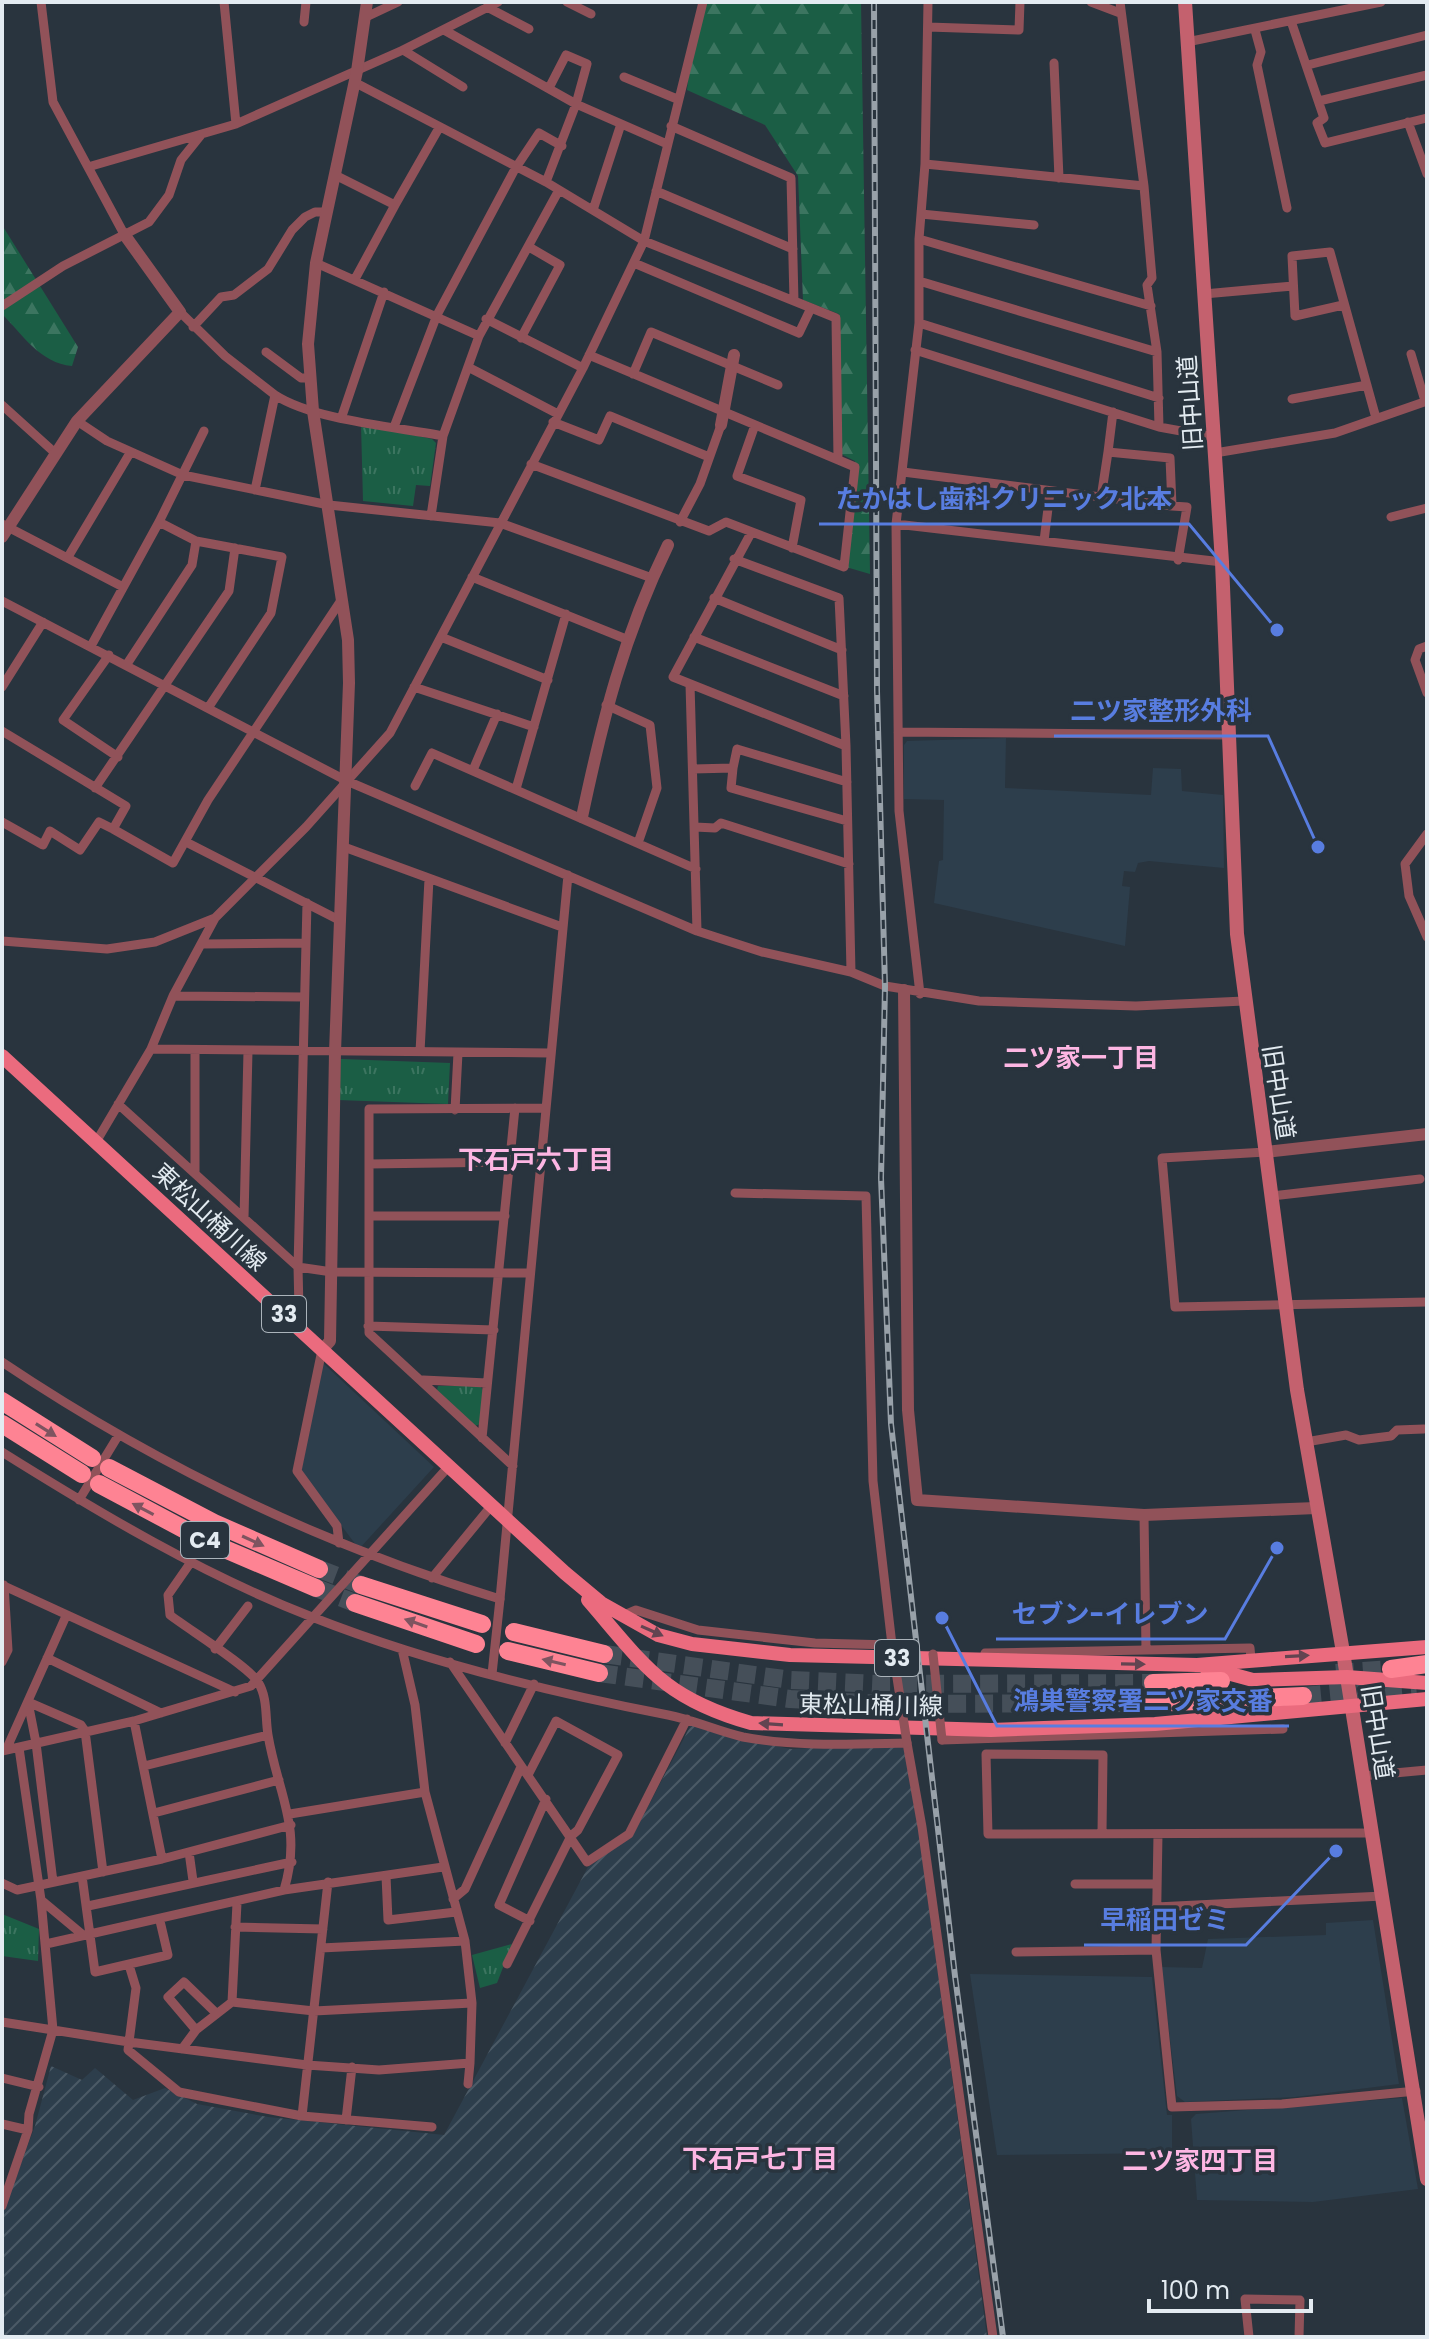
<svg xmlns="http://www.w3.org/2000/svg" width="1429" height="2339" viewBox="0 0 1429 2339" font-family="Poppins,'Noto Sans JP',sans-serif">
<defs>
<pattern id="industrial-furrows" width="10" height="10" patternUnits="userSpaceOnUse" patternTransform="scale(2)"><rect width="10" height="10" fill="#2d3e4c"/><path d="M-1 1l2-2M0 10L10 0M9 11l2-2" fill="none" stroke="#4b5a66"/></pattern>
<pattern id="forest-firs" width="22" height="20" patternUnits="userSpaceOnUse" patternTransform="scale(2)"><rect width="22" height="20" fill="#1b5e45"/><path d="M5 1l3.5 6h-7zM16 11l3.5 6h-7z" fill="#3c7560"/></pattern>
<pattern id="park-tufts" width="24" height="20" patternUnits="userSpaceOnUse" patternTransform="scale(2)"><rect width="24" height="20" fill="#1b5e45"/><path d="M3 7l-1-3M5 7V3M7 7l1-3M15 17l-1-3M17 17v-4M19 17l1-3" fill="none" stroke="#3c7560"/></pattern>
</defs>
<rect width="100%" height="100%" fill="#29343e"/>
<path fill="#2d3e4c" d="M1006,738L1005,788L1151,795L1153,768L1181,769L1182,791L1223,795L1224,868L1149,861L1138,863L1135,872L1124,871L1122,886L1130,887L1125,946L934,903L939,861L943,860L944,800L904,799V745L907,741Z
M323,1363L434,1467L359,1549L301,1472Z
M1373,1920L1399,2084L1295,2097L1185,2102L1177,2096L1161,1967L1202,1968L1208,1939L1326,1935V1923Z
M970,1974L1152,1977L1167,2115H1172V2153L997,2155Z
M1402,2098L1418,2189L1313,2202L1197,2200L1191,2119L1196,2114Z"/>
<path fill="url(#industrial-furrows)" d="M693,1721L731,1737L791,1749L907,1743L987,2337H2V2214L35,2126L51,2066L82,2080L95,2068L133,2100L165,2088L197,2104L268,2117L444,2135L588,1867L633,1835Z"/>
<path fill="url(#forest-firs)" d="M703,2H861L870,574L846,567L855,461L837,452L839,314L803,300L798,176L765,125L687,90L692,43Z
M2,225L78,347L72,366C40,363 23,335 2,314Z"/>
<path fill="url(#park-tufts)" d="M361,424L432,439L436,443L430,486L416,485L413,506L363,501Z
M341,1059L450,1063L448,1104L338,1100Z
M438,1386H480L483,1390L480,1424L475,1426L437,1390Z
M2,1914L39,1929L38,1961L2,1956Z
M512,1944L497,1983L480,1988L472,1955Z"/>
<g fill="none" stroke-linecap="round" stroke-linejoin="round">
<path stroke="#454f59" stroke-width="18" stroke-dasharray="18 9" stroke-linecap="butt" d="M319,1569L361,1585
M316,1588L355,1603
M604,1654L791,1680L879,1684L1153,1683
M599,1673L790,1699L882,1704L1153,1703
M1336,1673L1391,1669
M1303,1696L1416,1685"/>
<path stroke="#915259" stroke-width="9" d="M41,2L53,102L124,234
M224,2L236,124
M567,2L591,14
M1091,2L1120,13
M1120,2L1144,186L1152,278L1147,285L1157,352L1159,427L1214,437
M487,7L529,29
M364,18L398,2
M1291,21L1324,118L1317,123L1325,143L1427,118
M304,22L306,2
M928,27L1019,30L1020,2
M444,30L576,104L667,144
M1255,30L1261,52L1257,65L1287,208
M1187,42L1381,2
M403,50L463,87
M1054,63L1059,178
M1308,65L1427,35
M624,77L677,99
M354,82L546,182L644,241L794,301
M1319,101L1427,75
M1408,122L1427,174
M671,126L791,178L794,301L836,318L838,459
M925,164L1144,186
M88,167L236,124L403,50L498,2
M335,175L395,205L439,128
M546,182L576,104L587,64L566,55L549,88
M656,191L793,249
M593,210L621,124
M921,214L1034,225
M919,239L1151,306
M316,263L479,336
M634,263L799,333L811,308
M355,279L395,205
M919,281L1157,352
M1204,294L1293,286
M1343,305L1295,316L1292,256L1330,252L1376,418
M2,306L63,266L149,222L169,195L181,160L201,135
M180,312L225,356L275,395
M486,319L583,368
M919,323L1159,398
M193,327L221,297L234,295L268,269L292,230L305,217L315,212H327
M521,338L560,265L529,247
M915,350L1159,427
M266,352L301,378H309
M1411,354L1425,401
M468,367L558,414
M633,374L651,332L778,385
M1292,399L1367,385
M2,405L54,452
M342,416L384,292
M77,421L107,441L183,475L329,505L500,523L652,578
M553,422L599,440L610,416L709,457
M755,425L737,476L801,500L792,548
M394,427L437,315L515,169L539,133L562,146
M1108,452L1113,412
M1215,453L1335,433L1427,401
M531,464L709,531L726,522L844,567L855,467L589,355
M903,472L1172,506L1170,458L1108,452L1101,498
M255,490L275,395C313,420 396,427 443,436
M1172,506L1187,507L1178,560
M431,516L443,436L479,336L559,190
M1391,517L1427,508
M159,522L196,541L282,557L271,613L208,708
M680,522L700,484L721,425
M2,524L123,587
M896,524L1222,562
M751,533L673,677L846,746
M1044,541L1050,492
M68,557L130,453
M734,559L839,598L846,746L851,972
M472,577L626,639
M714,598L842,650
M2,601L347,781L697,931L762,952L851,972L885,986L979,1001L1136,1006L1244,1001
M441,637L548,680
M694,637L844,696
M91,646L159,522L204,431
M1427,646L1419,649L1415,660L1427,693
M109,655L63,720L118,757
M127,664L192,565L196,541
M690,684L697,931
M2,687L43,622
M414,687L534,727
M606,705L650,725L657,788L638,843
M2,731L126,806L113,829L99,822L80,850L50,831L43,845L2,822
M898,732L1230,735
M733,768L731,788L847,821
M693,769L733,768L737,749L847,782
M473,770L497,714
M415,786L432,753L696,869
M95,788L229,591L235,548
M516,789L566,614
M695,827L715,828L721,823L849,864
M113,829L173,863L208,800L342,599
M1427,834L1405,864L1409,896L1427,937
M186,842L341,921
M344,847L562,927
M307,903L298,1267L332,1272L529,1273
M2,941L107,949L155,942L215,918
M202,944L305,943
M920,994L899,811L896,524L919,323V239L925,164L928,2
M173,996L303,997
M151,1049L550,1053
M420,1052L429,879
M118,1104L298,1267L299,1309L294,1323
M455,1110L458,1053
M96,1142L151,1049L173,996L215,918L306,827L390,733L583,368L644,241L703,2
M1266,1152L1162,1158L1175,1307L1427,1302
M369,1164L510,1162
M195,1173V1050
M1272,1196L1420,1179
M369,1216H505
M244,1218L248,1051
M368,1326L494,1330
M322,1350L297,1471L337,1526L339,1543
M2,1362C157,1466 321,1545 500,1599L568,875
M423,1380L487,1383
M482,1438L515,1108
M1306,1442L1346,1435L1359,1440L1391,1436L1397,1430L1424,1429
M2,1452C101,1514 202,1574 312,1617C426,1662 548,1692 668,1715C694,1720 717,1731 743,1737C796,1747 853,1744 907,1743L922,1827L993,2337
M513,1466L369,1333V1109L544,1108
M79,1500L118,1436
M1144,1515L1146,1650
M191,1562L168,1595L170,1615C188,1629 248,1666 258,1682C268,1698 265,1717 268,1735C278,1795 303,1827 284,1890
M432,1578L492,1505
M2,1585L235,1692
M622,1616L636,1610L698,1630L815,1643L892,1645L873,1481L866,1196L735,1193
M215,1649L248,1606
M985,1653L1250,1648L1251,1659
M47,1658L161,1713
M2,1662L8,1650L4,1585
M450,1662L587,1862L629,1834L687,1719
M28,1702L81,1725L85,1731L103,1872
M28,1702L36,1743L53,1882
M134,1721L162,1859
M942,1740L1283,1729
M505,1743L534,1684
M19,1748L41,1900L83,1935
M6,1750L66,1616
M2,1751L134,1721L251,1686L450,1465
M144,1766L268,1735
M1362,1776L1427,1770
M154,1813L279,1780
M290,1814L425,1792
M1102,1833L1103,1755L986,1754L988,1834L1372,1833
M1158,1834L1156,1950L1172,2107L1282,2104L1416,2091
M189,1852L193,1881
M82,1876L95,1972L168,1955L160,1921
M386,1876L388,1920L456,1912
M2,1883L17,1890L162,1859L291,1825
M1075,1884H1156
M453,1899L465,1889L521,1767
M88,1906L292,1862
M1156,1907L1383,1896
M530,1921L499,1905L546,1799
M235,1927L323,1929
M46,1944L284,1890L443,1867
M321,1948L465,1941
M1016,1952L1156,1950
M507,1964L571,1836L578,1830L618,1755L556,1721L528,1775
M129,1965L136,1988L129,2042L307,2065L379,2070L470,2063L472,2003L465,1941L425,1792L415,1705L402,1649
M232,2002L237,1903
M2,2022L53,2030L41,1900
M196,2030L168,1997L184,1982L215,2012
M182,2049L196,2030L232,2002L314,2011L472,2003
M2,2078L39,2087
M468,2084L470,2063
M302,2116L328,1882
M346,2120L352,2067
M2,2124L28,2130
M2,2206L28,2130L29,2114L53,2030L129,2042L128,2050L179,2092L302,2116L432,2127
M1249,2337L1245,2299L1300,2300L1299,2337"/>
<path stroke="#915259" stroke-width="12" d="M721,425L734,355
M2,537L77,421L180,312L124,234
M582,817C603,718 623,637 668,545
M904,990L908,1410L917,1500L1144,1515L1316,1508
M1266,1152L1427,1134
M322,1350L330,1341L335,1052L349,683L348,640L313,411L308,344L316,263L357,71L367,2"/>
<path stroke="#c4616e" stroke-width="14" d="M1185,2L1222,562L1237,934L1297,1390L1343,1652L1427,2179"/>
<path stroke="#eb6b7e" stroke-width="14" d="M2,1056L565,1573L601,1603L658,1635L692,1644L790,1655L1197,1665L1427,1647
M588,1600C645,1666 663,1698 751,1723L991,1730L1155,1724L1427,1699
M1205,1667L1253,1680L1347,1677L1427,1683"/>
<path stroke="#fe8393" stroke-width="18" d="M2,1401L92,1458
M2,1424L82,1474
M109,1468L214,1523L319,1569
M99,1484L206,1541L316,1588
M361,1585L482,1624
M355,1603L476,1644
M514,1632L604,1654
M508,1651L599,1673
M1391,1669L1427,1664
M1153,1683L1221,1681
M1153,1703L1303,1696"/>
<g stroke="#98a1a9" stroke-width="6">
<path id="rail" d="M874,2L877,691L885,986L881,1178L891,1424L955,1976L1003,2337"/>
</g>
<use href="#rail" stroke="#29343e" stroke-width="3" stroke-dasharray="9" stroke-linecap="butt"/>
<path stroke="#915259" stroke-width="9" d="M892,1645L907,1743
M933,1654L942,1740
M492,1674L500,1599"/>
</g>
<defs><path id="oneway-solid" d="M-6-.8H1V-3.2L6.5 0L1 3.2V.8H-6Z" transform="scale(2)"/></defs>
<g fill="#7e5460">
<use href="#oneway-solid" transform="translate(46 1430) rotate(32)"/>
<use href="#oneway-solid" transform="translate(143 1509) rotate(-152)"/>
<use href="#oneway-solid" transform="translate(253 1541) rotate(25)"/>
<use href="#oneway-solid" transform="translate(416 1623) rotate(-161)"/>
<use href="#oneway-solid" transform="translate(554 1662) rotate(-167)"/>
</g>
<g fill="#634451">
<use href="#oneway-solid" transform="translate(652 1631) rotate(24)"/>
<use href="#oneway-solid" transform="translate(1297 1656) rotate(-3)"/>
<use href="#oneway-solid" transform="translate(1133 1664) rotate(1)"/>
<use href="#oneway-solid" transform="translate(771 1724) rotate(-176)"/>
</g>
<g text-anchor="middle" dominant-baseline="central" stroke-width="7" stroke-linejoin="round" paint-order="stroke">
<g fill="#29343e" stroke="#abb4bb" stroke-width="2">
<rect x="262" y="1296" width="44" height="36" rx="6"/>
<rect x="181" y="1522" width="48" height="36" rx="6"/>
<rect x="875" y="1640" width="44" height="36" rx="6"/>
</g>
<g font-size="22" font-weight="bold" fill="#e3ebf1">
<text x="284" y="1314">33</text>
<text x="205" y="1540">C4</text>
<text x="897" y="1658">33</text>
</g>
<g font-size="24" fill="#e3ebf1" stroke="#29343e">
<text transform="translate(1190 403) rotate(-94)">旧中山道</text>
<text transform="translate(1279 1092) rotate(81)">旧中山道</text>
<text transform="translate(210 1217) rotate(43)">東松山桶川線</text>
<text transform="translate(871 1705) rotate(1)">東松山桶川線</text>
<text transform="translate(1378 1732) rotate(81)">旧中山道</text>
</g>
<g font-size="26" font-weight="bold" fill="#fdb6e3" stroke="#29343e">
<text x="1081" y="1058">二ツ家一丁目</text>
<text x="536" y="1160">下石戸六丁目</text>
<text x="760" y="2159">下石戸七丁目</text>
<text x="1200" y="2161">二ツ家四丁目</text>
</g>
</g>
<path fill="none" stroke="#587de0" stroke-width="3" d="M1277 630L1189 524H819M1318 847L1268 736H1054M1277 1548L1225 1639H996M942 1618L997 1726H1289M1336 1851L1246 1945H1084"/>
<g fill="#587de0" stroke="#29343e" stroke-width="3">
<circle cx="1277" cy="630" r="8"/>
<circle cx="1318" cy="847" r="8"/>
<circle cx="1277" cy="1548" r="8"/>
<circle cx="942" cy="1618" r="8"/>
<circle cx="1336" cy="1851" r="8"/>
</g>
<g font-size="26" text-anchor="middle" font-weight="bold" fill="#587de0" stroke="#29343e" stroke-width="7" stroke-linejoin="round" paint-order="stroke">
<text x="1004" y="508">たかはし歯科クリニック北本</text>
<text x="1161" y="720">二ツ家整形外科</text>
<text x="1110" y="1623">セブン-イレブン</text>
<text x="1143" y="1710">鴻巣警察署二ツ家交番</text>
<text x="1165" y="1929">早稲田ゼミ</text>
</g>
<rect width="1429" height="2339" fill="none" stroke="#e3ebf1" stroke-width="8"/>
<path d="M1149 2299v12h162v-12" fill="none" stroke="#e3ebf1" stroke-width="4"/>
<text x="1161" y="2299" font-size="24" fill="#e3ebf1" stroke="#29343e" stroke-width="6" paint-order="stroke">100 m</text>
</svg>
